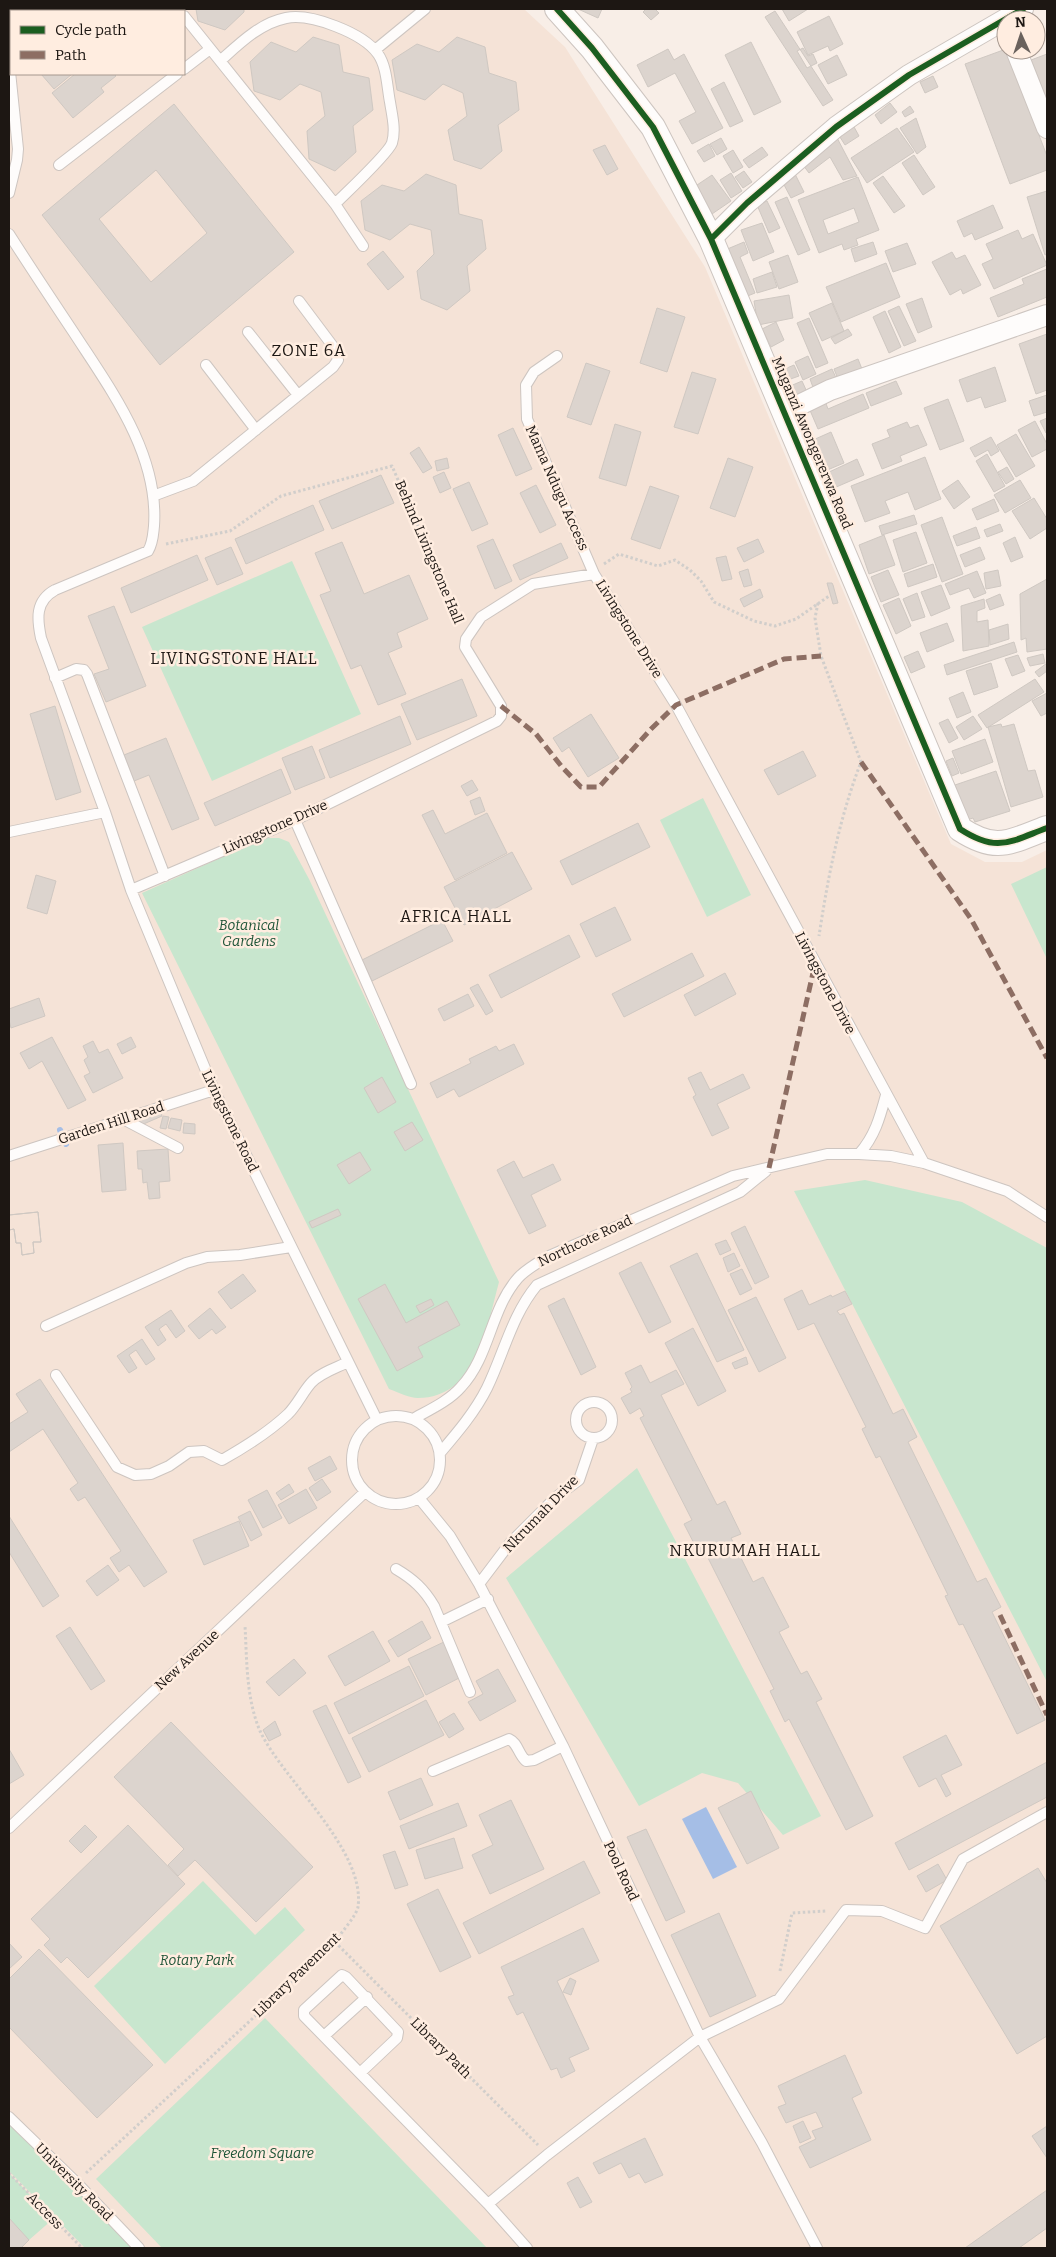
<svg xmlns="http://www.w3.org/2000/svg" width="1056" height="2257" viewBox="0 0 1056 2257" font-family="Bitter,serif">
<rect width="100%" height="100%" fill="#f8eee7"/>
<path fill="#f5e3d7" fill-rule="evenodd" d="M9,9H524L565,47L705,267L951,844L985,862H1022L1047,850V2248H9ZM11,11H184V74H11Z"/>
<path fill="#c8e6ce" d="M292,561L361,714L212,781L142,627Z
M703,798L751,895L707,917L660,820Z
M265,838H279L289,842L309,879L499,1282C487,1326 477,1398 418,1398C409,1398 398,1392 389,1389L142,893Z
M1047,867V959L1011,884Z
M865,1180L962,1202L1047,1248L1046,1680L794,1191Z
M637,1468L821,1816L783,1835L738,1783L702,1773L639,1806L506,1578Z
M203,1881L255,1935L285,1907L305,1930L165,2064L94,1986Z
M265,2018L487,2248H162L96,2179Z
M9,2117L139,2248H85L9,2171Z
M9,2173L53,2219L29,2240L9,2218Z"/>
<path fill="#a5bee6" d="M706,1807L737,1867L713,1879L682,1819Z"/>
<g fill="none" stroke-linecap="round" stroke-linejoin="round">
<path stroke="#a5bee6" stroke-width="6" d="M60,1130L66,1144"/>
</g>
<path fill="#dcd4ce" stroke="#cfc8c2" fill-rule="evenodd" d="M196,9H244V12L225,30L198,21Z
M578,9H602L598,18Z
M646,9H655L659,13L651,20L643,12Z
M782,9H808L789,21Z
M775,11L833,100L823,106L765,17Z
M829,16L843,44L830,51L828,46L808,55L797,32Z
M313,37L339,45L343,72L369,78L373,110L353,126L356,152L335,171L309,159L307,131L325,116L321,92L300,84L280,100L254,91L250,62L271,42L296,52Z
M457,37L485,47L489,73L516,82L519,110L498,125L502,151L481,169L454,160L448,130L467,116L463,93L443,84L425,100L397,90L392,60L417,44L439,52Z
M751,42L781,102L754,115L725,55Z
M803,48L808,56L813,54L817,63L807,68L797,51Z
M668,49L674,60L684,54L723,128L692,144L679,121L696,112L675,73L648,87L637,65Z
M1006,49L1047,156V170L1010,184L965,64Z
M1047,54V100L1031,60Z
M837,55L847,75L828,84L818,65Z
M41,74H72L54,89Z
M75,74H114L116,76L101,88L104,92L73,118L52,93Z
M933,76L938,87L925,93L920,82Z
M724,82L743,121L730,127L711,89Z
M890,103L897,112L881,124L875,115Z
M174,104L294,252L160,365L42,215ZM156,170L207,233L151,282L99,219Z
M910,106L914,112L905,117L902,112Z
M916,118L926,147L917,154L900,128Z
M853,125L859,136L845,145L838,134Z
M897,128L914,152L867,183L851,158Z
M835,134L857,176L843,180L830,157L809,173L800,161Z
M721,138L727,149L717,155L710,144Z
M709,144L715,156L704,162L697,151Z
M605,145L618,169L607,175L593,150Z
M762,147L768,155L749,168L743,160Z
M733,150L743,167L733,173L723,156Z
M914,155L935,187L923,195L902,163Z
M744,171L752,182L743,188L735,177Z
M731,173L742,191L731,198L720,180Z
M426,174L456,185L459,214L482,220L486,249L467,266L470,291L447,310L421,299L417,271L434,254L431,230L410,224L390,240L365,230L361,201L382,185L404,191Z
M795,174L804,192L791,198L782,181Z
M712,175L731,201L709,216L691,189Z
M883,176L905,206L894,213L873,183Z
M858,177L879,230L856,239L858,245L844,250L842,244L819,253L798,200ZM854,208L859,222L828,234L823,220Z
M1047,191V254L1045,255L1027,197Z
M787,197L810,250L798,255L775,202Z
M767,201L780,228L769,233L757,205Z
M993,205L1003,228L975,240L972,233L964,237L957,221Z
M762,223L774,252L753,261L741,230Z
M1018,230L1022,239L1033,234L1047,265L994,289L982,264L993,259L986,244Z
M744,242L748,253L740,257L755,293L745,297L725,250Z
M873,242L877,254L855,262L851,249Z
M907,243L916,264L893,272L885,251Z
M383,251L404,277L388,290L367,264Z
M952,252L956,259L965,255L981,285L963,294L961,289L950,295L932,262Z
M788,255L798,282L779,289L769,262Z
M886,263L900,297L841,322L826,287Z
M1047,269V297L998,317L990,298L1024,284L1022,279Z
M772,272L777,287L757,293L753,279Z
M789,295L793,318L758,325L754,301Z
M922,298L932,327L918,333L906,304Z
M832,303L844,331L822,341L809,313Z
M899,306L916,341L904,346L888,311Z
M657,308L685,317L667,372L640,363Z
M885,311L901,347L889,353L873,317Z
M809,318L828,363L816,368L797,323Z
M776,322L784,340L771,347L762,329Z
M848,329L852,335L835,344L831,338Z
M1047,334V390L1036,394L1019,344Z
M808,356L816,374L803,380L795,362Z
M858,359L862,369L838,379L834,369Z
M586,363L610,371L591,425L567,417Z
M794,365L799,376L785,381L780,371Z
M995,367L1006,401L985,408L981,397L967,402L959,380Z
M832,369L837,380L814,390L810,379Z
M692,372L716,379L698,434L674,427Z
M802,381L807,392L793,398L788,387Z
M896,381L902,394L871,406L866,393Z
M863,394L869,408L818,429L809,408L825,401L828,409Z
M1047,395V412L1034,416L1029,401Z
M948,399L964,441L940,450L924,408Z
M1047,418V432L1046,433L1040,421Z
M1035,421L1047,444V449L1032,457L1018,430Z
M907,422L910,428L918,425L927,445L900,456L902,461L882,469L872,444L890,437L887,430Z
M615,424L641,432L626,486L599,478Z
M513,428L532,469L516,476L498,435Z
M831,432L844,463L825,471L813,440Z
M1016,434L1035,466L1016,477L997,445Z
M991,437L999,451L991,456L988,450L975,457L970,448Z
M419,447L432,468L423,473L410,453Z
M987,454L1005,486L994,492L976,461Z
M925,457L941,499L915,510L908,492L885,501L890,513L865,522L851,486Z
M447,458L449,468L437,471L435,461Z
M728,458L753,467L735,517L710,508Z
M857,459L864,475L834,488L827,473Z
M1007,467L1014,479L1006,484L998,472Z
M444,472L451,488L440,493L433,477Z
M381,475L394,503L332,529L319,501Z
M958,480L970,497L954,509L942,491Z
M1020,480L1031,498L1005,513L994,495Z
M469,482L488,524L472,531L453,489Z
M536,485L556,525L540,533L520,493Z
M650,486L679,496L660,549L631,539Z
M1034,498L1047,519V528L1030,539L1012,511Z
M994,499L999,511L977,520L972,509Z
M313,505L324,530L246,564L235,539Z
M914,515L917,524L882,535L879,526Z
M942,517L963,574L942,582L921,525Z
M1000,524L1003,531L987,537L984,530Z
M976,527L980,538L957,546L953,536Z
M916,532L927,563L903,572L893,540Z
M884,535L895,565L869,574L859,545Z
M1015,537L1023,557L1011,562L1003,543Z
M493,539L512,581L495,589L477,546Z
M758,539L764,552L744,562L737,548Z
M342,542L364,594L409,575L428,619L397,633L402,647L388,653L406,694L378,705L361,665L351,669L320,595L331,591L315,553Z
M561,543L568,558L520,580L513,565Z
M231,547L243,574L217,585L205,558Z
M980,547L985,559L965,567L960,555Z
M197,555L208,580L131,613L121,588Z
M726,556L732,579L722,581L716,558Z
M933,564L937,577L908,587L904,574Z
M748,569L752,585L744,587L739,572Z
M888,570L899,595L881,602L871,577Z
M998,570L1001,586L986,589L984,573Z
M977,571L986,593L974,598L969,588L950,595L945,584Z
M1047,579V649L1027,652L1026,638L1021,640L1020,594Z
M827,583H832L833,585L838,603L833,604Z
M941,585L950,608L931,616L921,592Z
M760,589L763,597L744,607L740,599Z
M917,593L925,617L912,621L903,599Z
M1000,594L1004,605L990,610L986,600Z
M899,598L911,626L896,634L883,605Z
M984,599L985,608L977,611V622L988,620L989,646L963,651L961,606Z
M114,606L146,686L106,702L94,674L109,669L88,616Z
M947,623L954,641L927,652L920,633Z
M1008,624L1009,639L990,645L989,630Z
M1014,642L1017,652L947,675L944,665Z
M918,651L925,667L911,673L904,657Z
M1043,654L1045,663L1030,666L1027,658Z
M1018,655L1025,671L1012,676L1005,659Z
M991,663L998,687L974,695L966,671Z
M1047,663V671L1039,677L1035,672Z
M462,679L477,716L417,740L401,704Z
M1035,679L1044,692L987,728L978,715Z
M963,692L971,712L957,718L949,698Z
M1047,693V713L1041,716L1032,701Z
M55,706L81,792L56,800L30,714Z
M591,714L619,758L588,777L569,747L562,752L553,738Z
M400,716L411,744L330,778L319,750Z
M973,716L982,729L964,740L956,727Z
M948,719L958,738L949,743L939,723Z
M1001,724L1002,727L1014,724L1028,771L1035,770L1043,797L1011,807L988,727Z
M166,738L199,819L172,830L149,775L134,781L124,755Z
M985,739L993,762L961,774L952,751Z
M312,746L325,778L295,790L282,758Z
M803,751L816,776L778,795L764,770Z
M953,758L959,773L952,776L946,761Z
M281,769L291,793L215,826L204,803Z
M996,771L1010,811L975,822L973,818L967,820L955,785Z
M472,780L478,790L467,796L461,786Z
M480,797L485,811L475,815L470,801Z
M433,810L445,834L487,813L507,853L455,880L422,815Z
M638,823L650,847L572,885L560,861Z
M512,852L532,889L464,925L444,887Z
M36,875L56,881L47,914L27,908Z
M615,907L631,940L596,957L580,924Z
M442,920L453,941L372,981L362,960Z
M569,935L580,957L501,998L489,975Z
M692,953L704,976L624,1017L612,994Z
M725,973L736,994L695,1016L684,995Z
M478,984L493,1011L486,1015L470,988Z
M468,994L474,1006L444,1021L438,1009Z
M39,998L45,1016L11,1028L9,1020V1009Z
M52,1037L86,1100L68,1109L42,1061L29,1069L20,1053Z
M131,1037L136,1047L122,1054L117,1044Z
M93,1041L99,1053L108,1049L123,1078L93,1093L84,1076L90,1073L84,1060L88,1057L83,1046Z
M514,1044L524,1064L459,1097L454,1089L437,1098L430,1083L471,1063L469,1059L496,1046L499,1051Z
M701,1072L710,1090L743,1074L750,1088L717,1104L729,1128L712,1136L693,1097L696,1095L688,1078Z
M382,1077L396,1102L378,1113L364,1088Z
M161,1112L162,1116L139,1126L138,1121Z
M163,1116L169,1117L166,1129L160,1128Z
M171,1118L182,1120L180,1131L168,1128Z
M412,1122L423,1140L405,1151L394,1132Z
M184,1123L195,1124V1134L183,1133Z
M123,1143L126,1190L102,1192L98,1145Z
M168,1149L170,1181L159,1182L160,1198L149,1199L147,1182L143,1183L142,1169H138L137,1151Z
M360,1152L371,1170L349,1184L337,1165Z
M514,1161L523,1178L553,1164L561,1180L531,1195L546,1226L529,1234L497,1170Z
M338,1209L341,1215L312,1228L309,1222Z
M38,1212L41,1242H33L34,1253L22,1255L21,1243H16L14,1229L9,1230V1215Z
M38,1212L41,1242H33L34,1253L22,1255L21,1243H16L14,1229L9,1230V1215Z
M745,1226L769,1277L755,1284L731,1233Z
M726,1240L731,1250L720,1255L715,1244Z
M697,1253L744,1350L717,1362L670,1266Z
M734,1253L740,1266L728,1272L723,1258Z
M641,1262L671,1322L649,1333L619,1273Z
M742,1269L752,1289L740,1295L730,1274Z
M243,1274L256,1291L231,1309L218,1292Z
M385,1284L406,1323L447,1301L460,1325L418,1347L423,1357L397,1371L358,1299Z
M802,1290L809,1305L831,1295L832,1297L845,1291L852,1304L837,1311L840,1315L844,1313L893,1414L903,1409L917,1437L908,1442L977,1582L986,1578L1001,1607L992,1612L1045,1720L1017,1734L963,1624L959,1625L945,1596L948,1595L880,1456L876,1458L862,1429L866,1427L814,1323L798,1330L784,1299Z
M756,1297L786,1358L759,1372L728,1310Z
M564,1298L596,1367L581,1375L548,1306Z
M431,1299L434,1305L420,1313L416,1306Z
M210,1308L226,1327L216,1334L212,1329L199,1339L188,1326Z
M171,1310L185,1331L176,1338L166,1324L159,1329L166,1340L158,1346L145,1327Z
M693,1328L726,1391L698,1406L665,1343Z
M142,1339L155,1359L146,1365L136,1350L129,1355L137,1368L129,1373L117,1356Z
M746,1357L748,1364L735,1369L732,1363Z
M641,1365L650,1383L676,1370L684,1384L661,1395L717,1505L725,1501L741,1534L731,1538L753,1582L763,1577L789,1627L779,1632L801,1674L807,1671L822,1699L816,1702L873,1816L846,1830L789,1719L785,1722L770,1691L774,1689L704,1550L699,1553L684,1524L692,1520L640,1418L644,1416L640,1408L630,1414L621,1398L632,1392L630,1389L632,1387L625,1373Z
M40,1379L167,1572L144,1587L129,1565L119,1572L110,1558L121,1551L85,1497L78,1501L70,1489L78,1483L43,1429L9,1452V1424L28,1412L16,1394Z
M330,1456L337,1469L315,1481L308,1468Z
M322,1479L331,1492L317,1501L309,1488Z
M289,1484L294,1492L281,1500L276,1493Z
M306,1489L317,1508L289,1524L278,1505Z
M267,1490L282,1518L263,1528L248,1500Z
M250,1511L262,1535L251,1541L238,1517Z
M9,1516L59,1596L43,1607L9,1552Z
M239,1521L249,1546L204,1565L193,1540Z
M108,1565L119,1580L97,1596L86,1581Z
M422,1621L431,1638L398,1657L388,1641Z
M70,1627L105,1681L91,1690L56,1636Z
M373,1631L390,1661L345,1686L328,1656Z
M446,1641L463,1676L426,1695L408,1659Z
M294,1659L306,1673L279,1696L266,1682Z
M409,1666L424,1696L349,1734L334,1703Z
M498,1669L516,1701L480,1721L468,1702L483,1694L476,1681Z
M426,1700L444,1735L369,1772L352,1738Z
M326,1705L361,1777L348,1783L313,1711Z
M454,1713L464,1729L449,1738L439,1722Z
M275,1721L281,1735L269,1741L263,1730Z
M171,1722L313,1867L256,1922L195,1860L178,1876L168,1865L184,1849L114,1777Z
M946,1735L962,1765L941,1775L951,1794L946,1797L936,1778L919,1787L903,1757Z
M9,1749L24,1775L9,1784Z
M1047,1762V1797L909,1870L895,1843Z
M421,1778L433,1805L400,1820L388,1792Z
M751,1791L779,1848L747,1864L718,1808Z
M511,1800L544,1869L490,1894L472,1855L493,1845L479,1815Z
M458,1803L467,1826L409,1849L400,1826Z
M85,1825L97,1837L81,1853L69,1841Z
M128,1825L185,1884L88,1978L67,1957L61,1963L44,1945L50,1939L31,1919Z
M646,1829L685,1912L666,1921L627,1837Z
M454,1838L463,1868L425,1879L416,1850Z
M395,1851L408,1885L395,1889L383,1855Z
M584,1861L600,1893L479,1954L463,1923Z
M938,1864L947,1880L926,1892L917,1876Z
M1038,1868L1047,1883V2036L1017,2054L940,1926Z
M438,1889L471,1957L440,1972L407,1904Z
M719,1913L756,1996L710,2017L671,1935Z
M583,1928L599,1961L557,1981L589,2049L569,2058L575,2071L561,2078L557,2068L551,2070L523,2012L517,2015L508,1997L514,1995L501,1967Z
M9,1943L22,1957L9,1969Z
M39,1949L153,2065L97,2118L9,2027V1979Z
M570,1978L576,1981L571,1995L563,1992Z
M845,2055L862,2093L852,2098L871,2140L810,2168L799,2147L816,2139L812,2131L823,2127L816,2112L786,2123L778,2107L786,2104L778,2086Z
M803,2121L811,2138L800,2143L793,2126Z
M1047,2126V2158L1032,2136Z
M645,2138L663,2175L645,2183L639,2173L629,2178L621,2163L599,2174L593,2163Z
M578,2177L592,2202L580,2208L567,2183Z
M1047,2190V2228L1019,2248H965Z
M9,2218L29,2240L21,2248H9Z"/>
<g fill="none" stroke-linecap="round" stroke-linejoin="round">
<g stroke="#cdc5c0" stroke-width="12">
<path id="service" d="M184,16L335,204L363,246
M375,50L425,9
M220,61C239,44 260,23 286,18C311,13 363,33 378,54C387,67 387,87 390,102C392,115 396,130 392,143C388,154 346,193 335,204
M9,62L18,149L17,160L9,193
M184,69L210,49
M59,165L177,74
M9,234C30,267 52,300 74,333C111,390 159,454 154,526C153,535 153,543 148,551L55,590C35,601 37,619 41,638L105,812L131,890L214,1090L377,1420
M248,332L298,395
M557,356L534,372L526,385L527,419L594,574L676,705L924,1163
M206,365L256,430
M153,496L193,481L333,367L338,360L335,349L299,301
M55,678L76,669L84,670L87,674L165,876
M295,820L411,1084
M9,832L105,812
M131,890L295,820L497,721L501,716V706L465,647L466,639L481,617L533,584L594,574
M123,1119L178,1148
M859,1154C875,1136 880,1117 886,1095
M9,1156L214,1090
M46,1326L186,1263L207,1257L240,1255L291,1247
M56,1375L117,1467L135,1475L151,1474L169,1466L189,1452L204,1451L222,1460C245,1447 269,1432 288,1414C297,1405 303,1392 311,1383C320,1373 336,1368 348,1362
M576 1420a18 18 0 1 1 36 0a18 18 0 1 1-36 0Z
M352 1460a44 44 0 1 1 88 0a44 44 0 1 1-88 0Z
M413,1419C429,1410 449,1401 461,1387C490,1356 490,1310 518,1278C526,1269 539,1262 549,1256L733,1176L827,1154H859L891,1156L924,1163L1007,1191L1047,1217
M440,1453C457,1433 475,1412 487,1388C504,1353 512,1315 537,1285L740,1192L766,1171
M419,1498L450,1536L479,1584L563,1746L700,2037L762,2143L817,2248
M396,1569C413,1579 424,1589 434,1606L470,1692
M479,1584L510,1543L556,1497L579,1480L593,1439
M441,1622L488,1599
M433,1771L509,1739C518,1743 518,1754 526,1761L534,1760L563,1746
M9,1828L365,1492
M324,2036L367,1997
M360,2073L397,2038L398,2032L346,1977L342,1975L304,2010V2016L488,2204L527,2248
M9,2117L76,2182L139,2248
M488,2204L547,2155L700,2037L779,1999L846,1910L882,1911L925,1928L963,1859L1047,1812"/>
</g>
<g stroke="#cdc5c0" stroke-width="22">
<path id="minor" d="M1016,50L1047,128
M711,239L747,203L836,127L909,75L1023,9
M785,412L830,390L1047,315"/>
</g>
<g stroke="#cdc5c0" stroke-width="26">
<path id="tertiary" d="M557,9L592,48L653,127L711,239L960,829C997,853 1009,842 1047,828"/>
</g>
<path stroke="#d1cecb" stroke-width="3" stroke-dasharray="2.5 2.5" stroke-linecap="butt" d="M166,544L230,531L281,496L392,466L460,623
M604,564L619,554L658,566L675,560L690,570L701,581L714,602L754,621L775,626L796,619L829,596
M818,603L815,618L821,656L861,762C839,819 828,877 819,936
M335,1942L538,2145
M780,1971L792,1913L826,1911
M9,2173L82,2248
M86,2173L335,1942C340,1934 357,1915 358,1907C366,1850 283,1780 260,1731C246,1698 247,1661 245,1626"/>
<use href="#service" stroke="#fefcfb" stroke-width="10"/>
<use href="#minor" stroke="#fefcfb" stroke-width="20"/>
<use href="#tertiary" stroke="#fefcfb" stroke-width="24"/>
<path stroke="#8d6e63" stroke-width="5" stroke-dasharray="10 5" stroke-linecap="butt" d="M501,706L536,734L562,767L581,787H599L651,729L676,705L784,659L821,656
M861,762L971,919L1047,1058
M769,1168L815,964
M1000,1615L1047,1715"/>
<g stroke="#ffede0" stroke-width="9">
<path id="cycleway" d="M557,9L592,48L653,127L711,239L960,829C997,853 1009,842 1047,828
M711,239L747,203L836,127L909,75L1023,9"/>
</g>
<use href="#cycleway" stroke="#1b5e20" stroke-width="6"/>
</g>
<g text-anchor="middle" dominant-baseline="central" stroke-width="5" stroke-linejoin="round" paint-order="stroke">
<g font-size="14" fill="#1d1713" stroke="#ffede0">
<text transform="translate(812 443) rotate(67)">Muganzi Awongererwa Road</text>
<text transform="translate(557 488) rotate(66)">Mama Ndugu Access</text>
<text transform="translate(429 552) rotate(67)">Behind Livingstone Hall</text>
<text transform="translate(629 629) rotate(58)">Livingstone Drive</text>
<text transform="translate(275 827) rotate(-24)">Livingstone Drive</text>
<text transform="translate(825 983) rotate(62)">Livingstone Drive</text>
<text transform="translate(230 1121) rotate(64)">Livingstone Road</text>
<text transform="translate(111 1123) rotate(-18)">Garden Hill Road</text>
<text transform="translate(585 1241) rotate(-25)">Northcote Road</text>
<text transform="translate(541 1514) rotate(-46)">Nkrumah Drive</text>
<text transform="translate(187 1660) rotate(-43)">New Avenue</text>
<text transform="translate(621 1871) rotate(65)">Pool Road</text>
<text transform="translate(297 1975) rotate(-44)">Library Pavement</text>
<text transform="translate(441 2048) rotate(45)">Library Path</text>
<text transform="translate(74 2182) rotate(45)">University Road</text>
<text transform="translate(45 2211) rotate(46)">Access</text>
</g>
<g font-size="14" font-style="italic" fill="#1e5437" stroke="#ffede0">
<text x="249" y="925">Botanical<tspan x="249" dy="16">Gardens</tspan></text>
<text x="197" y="1960">Rotary Park</text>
<text x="262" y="2153">Freedom Square</text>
</g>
<g font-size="16" letter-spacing="1" fill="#1d1713" stroke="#ffede0">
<text x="309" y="350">ZONE 6A</text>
<text x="234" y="658">LIVINGSTONE HALL</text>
<text x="456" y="916">AFRICA HALL</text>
<text x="745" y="1550">NKURUMAH HALL</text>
</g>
</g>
<rect width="1056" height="2257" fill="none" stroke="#1d1713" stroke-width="20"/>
<rect x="10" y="10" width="175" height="65" fill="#ffede0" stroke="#a5978e"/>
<rect x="20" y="26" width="25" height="8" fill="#1b5e20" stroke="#a5978e"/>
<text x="55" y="35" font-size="15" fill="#1d1713">Cycle path</text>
<rect x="20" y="51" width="25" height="8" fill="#8d6e63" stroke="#a5978e"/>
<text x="55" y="60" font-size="15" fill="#1d1713">Path</text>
<g transform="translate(1021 35) rotate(357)"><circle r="24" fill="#ffede0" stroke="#a5978e"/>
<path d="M0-4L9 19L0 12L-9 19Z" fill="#6a625d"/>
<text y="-8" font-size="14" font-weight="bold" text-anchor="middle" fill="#1d1713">N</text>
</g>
</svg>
